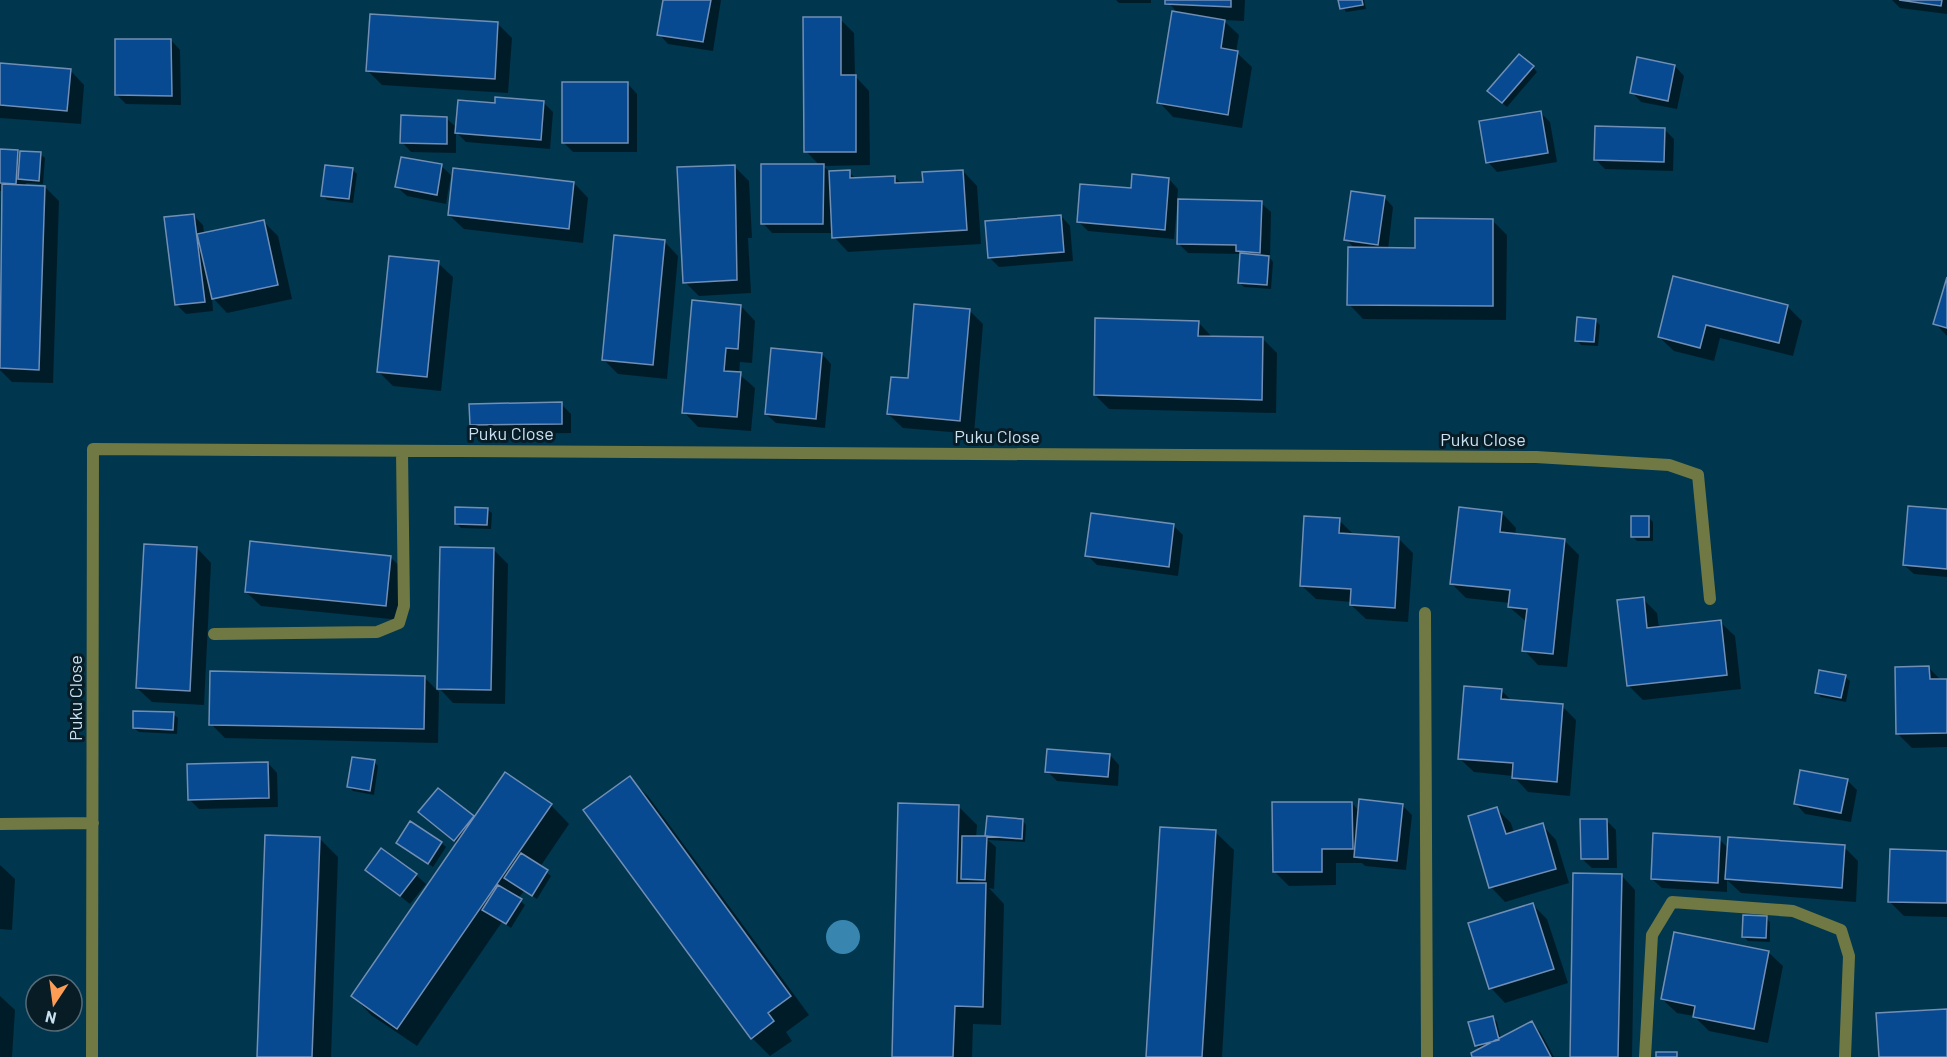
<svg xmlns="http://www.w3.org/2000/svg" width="1947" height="1057" viewBox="0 0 1947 1057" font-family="Barlow,sans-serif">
<rect width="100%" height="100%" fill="#00364e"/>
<path fill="#3886b0" d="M826 937a17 17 0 1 1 34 0a17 17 0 1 1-34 0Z"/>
<path fill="#0007" d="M665,0H721L713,51L668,44L659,34Z
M1116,0H1151V3H1119Z
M1167,0H1245L1244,21L1223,20L1239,35L1236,52L1252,67L1242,128L1173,117L1159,102L1177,13Z
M1340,0H1364L1366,9L1346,12Z
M1892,0H1947V14L1900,8Z
M840,19L854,33L855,76L869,91L870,165L823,166L830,172H849L857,180L895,177L902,184L925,183L963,171L977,186L981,244L848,252L834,237V233H772L763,223L820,166L806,151Z
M498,24L512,38L508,93L382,85L368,71Z
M171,40L180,50L181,105L126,104L117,95Z
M0,65L70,70L84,85L81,124L0,118Z
M1675,66L1684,76L1677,109L1641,102L1632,92Z
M1533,67L1537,72L1507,107L1493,95Z
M628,84L637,94V152H573L563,142Z
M543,102L553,112L550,149L466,142L456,132V153L411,152L402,142L446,118L457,128L497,104Z
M1541,113L1550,122L1557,162L1497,172L1488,162Z
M1664,129L1674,139L1673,171L1605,169L1596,160Z
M0,150L17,152L22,156L40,154L45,158L43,184L26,183V186L45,187L59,201L53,383L12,382L0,370L3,191H0Z
M441,166L451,175L446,204L407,196L397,187Z
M734,166L749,181L752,238H748L751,293L699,296L685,282Z
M352,169L357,174L353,203L327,200L323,195Z
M1169,179L1178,189L1177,200L1261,203L1271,212L1270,258L1273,262L1271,289L1244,287L1239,282L1241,254L1188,253L1178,243L1179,205H1177L1174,239L1088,231L1078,221L1132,190Z
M574,183L588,198L583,243L464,229L449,215Z
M1384,197L1393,207L1388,249H1416L1492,220L1507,235L1506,320L1363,319L1349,304L1355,249L1346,239Z
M193,215L203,225L204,234L263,221L278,236L292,299L227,313L212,297L213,311L186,314L177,305Z
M1061,216L1070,226L1073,261L999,267L989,257Z
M664,241L678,256L667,379L618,374L604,360Z
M438,263L453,277L441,391L393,386L378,371Z
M1674,278L1787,306L1802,321L1793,356L1720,338L1714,361L1674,351L1659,337Z
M1947,282V336L1935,323Z
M741,306L755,321L752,363L740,362L739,374L755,388L751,431L698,427L684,412Z
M969,310L983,324L974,434L903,428L888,414L909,380Z
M1595,320L1600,325L1598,346L1581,345L1577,340Z
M1198,322L1213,338L1263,339L1277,353L1276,413L1109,409L1095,395Z
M822,354L831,364L825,428L776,423L766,414Z
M561,404L571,414V433L481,434L472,424Z
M487,509L492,513L491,529L461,528L456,523Z
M1947,510V577L1914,574L1904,565Z
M1502,513L1516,528L1515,535L1564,540L1579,555L1567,667L1538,665L1524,650L1527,622L1509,607L1510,603L1466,598L1452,584Z
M1649,518L1653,522V541H1637L1633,537Z
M1339,520L1353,534L1398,538L1413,553L1408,622L1366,619L1351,605L1352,602L1316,599L1301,585Z
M1174,526L1183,535L1178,576L1097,565L1087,555Z
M197,548L211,563L204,705L152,702L137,688Z
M493,549L508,564L505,704L453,703L439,688Z
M390,557L405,571L400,620L261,606L246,592Z
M1643,599L1657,613L1659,628L1720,622L1735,636L1741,689L1643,700L1629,686Z
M1929,668L1942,681H1947V747L1912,748L1898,734Z
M424,677L439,692L438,743L225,738L211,724Z
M1845,677L1850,681L1846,702L1821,697L1816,692Z
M1501,690L1513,702L1562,706L1576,720L1570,796L1528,792L1513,776L1474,772L1459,758Z
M173,714L178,718L177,734L139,732L134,728Z
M1110,755L1119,765L1118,786L1057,781L1047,771Z
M374,762L378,766L374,795L353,791L349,787Z
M268,763L277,773L278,807L199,809L189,799Z
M629,778L648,796L809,1015L786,1032L792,1041L770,1056L752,1038Z
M1847,780L1857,790L1851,822L1805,814L1796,804Z
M438,790L474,819L551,805L569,824L540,867L551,876L537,899L524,891L518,899L525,905L511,928L502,922L417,1046L371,1015L353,996L458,844L430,821Z
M1352,803L1359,811L1402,805L1412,815L1406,870L1365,866L1362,863H1336V885L1289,886L1274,871Z
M958,806L977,825L976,838H989L987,835L1022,820L1026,825L1025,842L988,840L996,847L994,889L989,888L1004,904L1001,1025L973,1024L972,1057H893Z
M1497,809L1511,823L1514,833L1542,825L1556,840L1569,883L1505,902L1491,887Z
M1606,820L1616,830L1617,868H1592L1582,859Z
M1215,832L1234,850L1222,1057H1147Z
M319,838L338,857L331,1057H258Z
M1719,839L1728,848L1844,847L1858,861L1856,902L1741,893L1727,880V892L1662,888L1652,879Z
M398,843H441L446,847L433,867Z
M1947,852V917L1904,916L1890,902Z
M0,865L15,879L12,930L0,929Z
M367,870L416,875L426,884L410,904Z
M1621,875L1635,890L1632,1057H1571Z
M1532,904L1547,919L1568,983L1505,1003L1491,988L1470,924Z
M1766,918L1770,922V942L1748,941L1744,937Z
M1768,952L1783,966L1768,1043L1709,1031L1694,1016L1677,1013L1662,999Z
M0,996L15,1010L12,1057H0Z
M1492,1017L1497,1022L1501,1039L1532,1023L1541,1033L1554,1057H1474L1481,1050L1476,1045Z"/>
<path fill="#084a91" stroke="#718eb5" stroke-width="1.5" d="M663,0H711L703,42L657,35Z
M1165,0H1231V7L1165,4Z
M1338,0H1362L1363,5L1340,9Z
M1899,0H1942L1941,6Z
M1172,11L1225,20L1221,48L1238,51L1228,115L1157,103Z
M370,14L498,22L495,79L366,71Z
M803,17H841V75H856V152H804Z
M115,39H171L172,96L115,95Z
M1519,54L1534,66L1502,103L1487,91Z
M1637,57L1675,65L1668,101L1630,93Z
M0,63L71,69L67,111L0,105Z
M562,82H628V143H562Z
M495,97L544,101L541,140L455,133L458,100L495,103Z
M1541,111L1548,153L1486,163L1479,121Z
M401,115L447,117V144L400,143Z
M1595,126L1665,128L1664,162L1594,160Z
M0,149L18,150L16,184L0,183Z
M20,151L41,152L39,181L18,179Z
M401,157L442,164L437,195L395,187Z
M761,164H824L823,224H761Z
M325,165L353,168L349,199L321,196Z
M735,165L737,280L683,283L677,167Z
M453,168L574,182L569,229L448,215Z
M850,170V178L895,176V183L923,182L922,172L963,170L967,230L832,238L829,171Z
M1132,174L1169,178L1165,230L1077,222L1080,184L1131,188Z
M2,184L45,186L39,370L0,368Z
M1351,191L1385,196L1378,245L1344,240Z
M1178,199L1262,201L1260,253L1236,251V245L1177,244Z
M194,214L205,302L175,305L164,217Z
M1061,215L1064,252L988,258L985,221Z
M1415,218L1493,219V306L1347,305L1348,247L1415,248Z
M264,220L278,285L212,299L197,234Z
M614,235L665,240L653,365L602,360Z
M1240,253L1269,256L1267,285L1238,283Z
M389,256L439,261L427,377L377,372Z
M1673,276L1788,305L1779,343L1706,325L1700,348L1658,337Z
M1947,277V328L1933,324Z
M692,300L741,305L738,349L726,348L724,371L741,372L737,417L682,413Z
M914,304L970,309L960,421L887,414L891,377L908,378Z
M1577,317L1596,319L1594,342L1575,341Z
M1095,318L1199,321L1198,336L1263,337L1262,400L1094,395Z
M771,348L822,353L816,419L765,414Z
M562,402V424L470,425L469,404Z
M1908,506L1947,509V569L1903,565Z
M455,507L488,508L487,525L455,524Z
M1459,507L1502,512L1500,532L1565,539L1553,654L1522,651L1527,609L1508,607L1510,590L1450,584Z
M1091,513L1174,524L1169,567L1085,556Z
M1304,516L1340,518L1339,533L1399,537L1395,608L1350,605L1351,589L1300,586Z
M1631,516H1649V537H1631Z
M250,541L391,556L386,606L245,592Z
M144,544L197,547L190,691L136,688Z
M440,547L494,548L491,690L437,689Z
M1644,597L1647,628L1721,620L1727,675L1627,686L1617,600Z
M1929,666L1930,679H1947V733L1896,734L1895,667Z
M1819,670L1846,675L1841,698L1815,693Z
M210,671L425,676L424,729L209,725Z
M1464,686L1502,689L1501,699L1563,704L1557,782L1512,778L1513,763L1458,759Z
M133,711L174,712L173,730L133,728Z
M1047,749L1110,754L1108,777L1045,772Z
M352,757L375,760L370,791L347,787Z
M268,762L269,798L188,800L187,764Z
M1800,770L1848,779L1841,813L1794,804Z
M505,772L552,804L397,1029L351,996Z
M630,776L791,996L768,1013L774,1021L751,1039L583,810Z
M438,788L474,816L454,841L418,812Z
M1359,799L1403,804L1397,861L1354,857Z
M1272,802H1352L1353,849H1322V872H1273Z
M898,803L959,805L957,883H986L983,1007L955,1006L953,1057H892Z
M1497,807L1506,834L1543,823L1556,869L1489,888L1468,816Z
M987,816L1023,819L1022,839L985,836Z
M1580,819H1607L1608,859H1581Z
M410,821L442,842L428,864L396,843Z
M1160,827L1216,830L1202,1057H1146Z
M1653,833L1720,837L1718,883L1651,879Z
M265,835L320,837L312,1057H257Z
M962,836H987L985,880L961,879Z
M1728,837L1845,845L1842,888L1725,879Z
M381,848L417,874L400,896L365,870Z
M1890,849L1947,851V903L1888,902Z
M521,853L548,870L532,896L504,878Z
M1573,873L1622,874L1618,1057H1570Z
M498,885L522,899L506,924L482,910Z
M1533,903L1554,969L1489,989L1468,923Z
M1743,915L1767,916L1766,938L1742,937Z
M1674,932L1769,951L1754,1029L1693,1017L1695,1006L1661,999Z
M1947,1009V1057H1879L1876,1013Z
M1493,1016L1499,1040L1475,1046L1468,1022Z
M1532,1021L1551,1057H1472L1471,1053Z
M1656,1052H1677V1057H1656Z"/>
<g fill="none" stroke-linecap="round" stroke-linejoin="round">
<path stroke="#707844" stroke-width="12" d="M1536,457L1669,465L1698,475L1710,599
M1425,613L1427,1057
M1645,1057L1652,935L1672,902L1793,911L1841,930L1849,956L1845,1057"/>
<path stroke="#707844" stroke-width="12" d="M214,634L377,632L399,623L404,606L402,451
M0,824L93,823
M92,1057L93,449L1536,457"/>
</g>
<g text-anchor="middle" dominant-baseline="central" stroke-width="6" stroke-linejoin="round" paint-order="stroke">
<g font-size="18" fill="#c8e0f0" stroke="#081c26">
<text x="511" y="433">Puku Close</text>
<text x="997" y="436">Puku Close</text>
<text x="1483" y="439">Puku Close</text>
<text transform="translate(75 698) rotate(-90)">Puku Close</text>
</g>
</g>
<g transform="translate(54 1003) rotate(193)"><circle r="28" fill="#081c26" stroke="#556a77" stroke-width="1.5"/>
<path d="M0-4.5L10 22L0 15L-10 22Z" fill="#fd9d55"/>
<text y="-9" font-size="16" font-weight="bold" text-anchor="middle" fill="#c8e0f0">N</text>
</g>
</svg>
